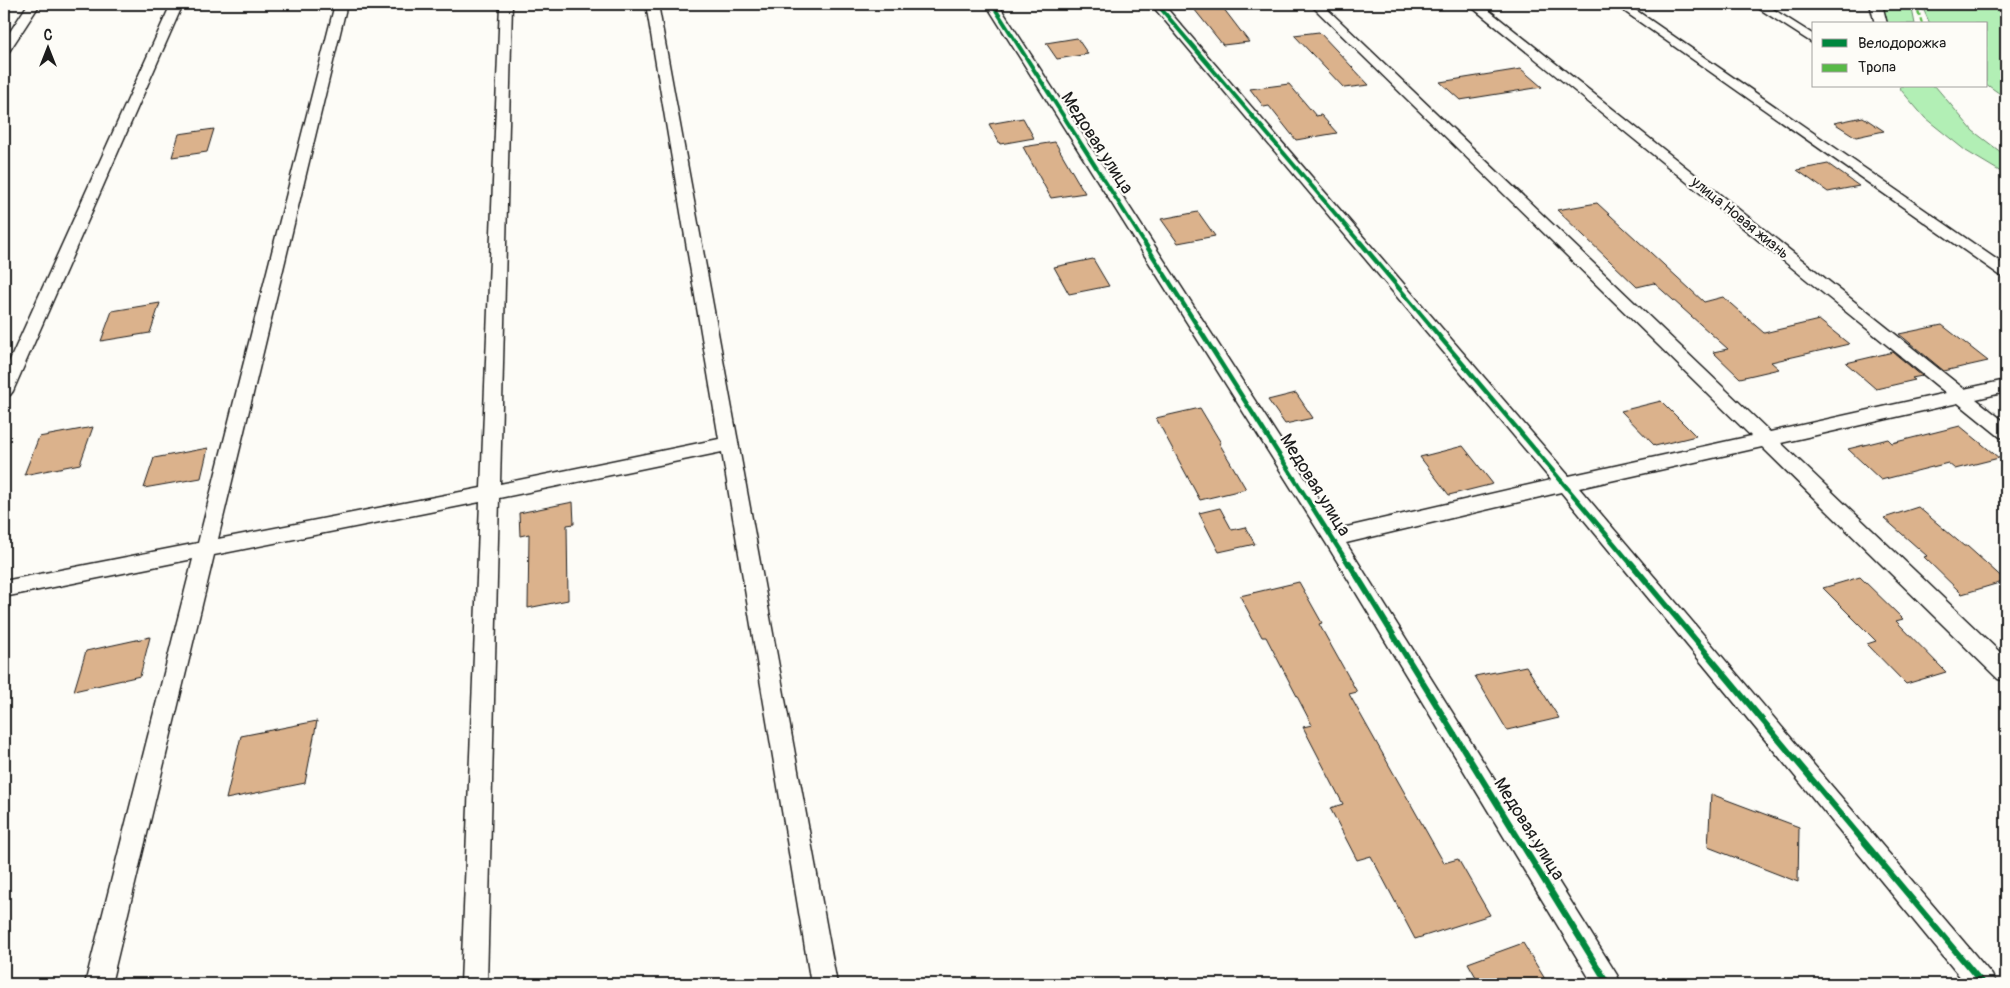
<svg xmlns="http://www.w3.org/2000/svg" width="2010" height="988" viewBox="0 0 2010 988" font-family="Pangolin,sans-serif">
<rect width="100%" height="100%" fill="#fdfcf7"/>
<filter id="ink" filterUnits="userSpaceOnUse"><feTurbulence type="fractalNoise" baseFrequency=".02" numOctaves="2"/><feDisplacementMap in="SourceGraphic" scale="10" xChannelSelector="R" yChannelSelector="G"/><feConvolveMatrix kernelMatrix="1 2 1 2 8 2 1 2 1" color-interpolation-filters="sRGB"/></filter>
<g filter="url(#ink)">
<path fill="#b2efb5" stroke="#678668" d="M1880,4H1911L1915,24H1885Z
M1921,4H2006V98L1986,84V24H1930Z
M1900,86H1935L1973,131L2006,156V175L1966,151L1925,118L1901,90Z"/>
<path fill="#dbb28c" stroke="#1c1c1c" d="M1190,4H1220L1249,42L1223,45Z
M1319,32L1337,51L1369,85L1344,88L1294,35Z
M1077,38L1088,54L1057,59L1046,43Z
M1521,69L1542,87L1460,100L1440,82Z
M1289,84L1316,116L1321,115L1337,133L1296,140L1269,106L1264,107L1250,89Z
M1863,117L1884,131L1856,137L1834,123Z
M1023,118L1034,138L1000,144L989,124Z
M214,129L207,152L172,157L179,134Z
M1055,142L1077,180L1085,193L1051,198L1023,147Z
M1828,164L1859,186L1828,192L1797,170Z
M1597,203L1704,302L1723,297L1764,333L1819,320L1849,344L1771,362L1779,369L1740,378L1713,352L1728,349L1654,283L1637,287L1557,210Z
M1198,212L1215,236L1178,243L1161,219Z
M1093,259L1109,286L1069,294L1054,267Z
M160,303L150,333L101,341L112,311Z
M1942,325L1988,361L1944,371L1899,334Z
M1893,352L1922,376L1912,378L1915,380L1876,389L1846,363Z
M1296,393L1313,418L1285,424L1268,400Z
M1661,401L1696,436L1655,446L1621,411Z
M1200,408L1221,443H1219L1246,489L1200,500L1156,418Z
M1960,426L1999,458L1955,469L1948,463L1881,480L1848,449L1888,439L1892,443Z
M93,427L80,464L24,475L39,437Z
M1463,446L1493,484L1449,495L1420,457Z
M208,448L201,478L144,488L154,458Z
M573,502L574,524L567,525L568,600L528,608L529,534L520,536L519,513Z
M1918,507L1964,546H1967L2006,581L1962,594L1924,557L1927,556L1884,518Z
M1220,508L1232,530L1245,527L1255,544L1219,552L1199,513Z
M1860,577L1903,619L1896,621L1946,672L1906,684L1867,644L1876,641L1823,588Z
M1299,582L1322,623L1319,624L1357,692L1349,694L1444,863L1458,859L1490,915L1415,939L1371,856L1357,860L1330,808L1343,804L1303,727L1312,725L1266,637H1262L1240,596Z
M150,637L140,676L74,691L86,651Z
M1526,666L1559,718L1507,730L1475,676Z
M317,721L305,783L226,799L241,736Z
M1711,794L1799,827L1798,882L1708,847Z
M1523,943L1548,984H1480L1468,963Z"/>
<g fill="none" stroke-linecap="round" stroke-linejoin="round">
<g stroke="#1c1c1c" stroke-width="3">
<path id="minor" d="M28,4H40L8,53L4,54V41Z
M171,4H183L13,391L10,395L4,397V373Z
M335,4H347L218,539L481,488L500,4H512L500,484L719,439L646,4H658L837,984H811L722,452L499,498L487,984H461L480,502L214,555L111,984H85L193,559L4,597V581L198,543Z
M986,4H998L1338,529L1551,480L1151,4H1163L1569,476L1751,436L1310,4H1322L1770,432L1946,393L1468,4H1481L1964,389L2006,380V392L1976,399L2006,423V438L2000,437L1958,403L1781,443L2006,658V681L1998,679L1762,447L1579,488L1992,975L1996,984H1966L1561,492L1346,543L1617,975L1621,984H1593L1326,543Z
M1614,4H1627L2006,266V278L2001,276Z
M1752,4H1765L1814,35V44Z
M1870,4H1882L1887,24H1875Z"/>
</g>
<use href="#minor" fill="#fdfcf7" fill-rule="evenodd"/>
<path stroke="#58b947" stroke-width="2.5" stroke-dasharray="5 2.5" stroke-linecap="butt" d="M1916,4L1922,24"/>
<g stroke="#fdfcf7" stroke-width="5.5">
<path id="cycleway-far2" d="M992,4L1145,244
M1157,4L1361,244"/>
</g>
<g stroke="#fdfcf7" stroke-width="8">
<path id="cycleway-far1" d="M1144,242L1349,565
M1360,242L1632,565"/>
</g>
<g stroke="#fdfcf7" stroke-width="9">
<path id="cycleway" d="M1349,563L1608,984
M1631,563L1983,984"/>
</g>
<use href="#cycleway-far2" stroke="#00873e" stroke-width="4"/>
<use href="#cycleway-far1" stroke="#00873e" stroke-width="4.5"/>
<use href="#cycleway" stroke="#00873e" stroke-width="6"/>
</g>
</g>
<g text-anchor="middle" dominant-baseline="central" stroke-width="4.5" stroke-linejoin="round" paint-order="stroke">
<g font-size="15" fill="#1c1c1c" stroke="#fdfcf7">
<text transform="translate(1740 218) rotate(39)">улица Новая жизнь</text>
</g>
<g font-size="18" fill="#1c1c1c" stroke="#fdfcf7">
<text transform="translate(1097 143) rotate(57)">Медовая улица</text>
<text transform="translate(1315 485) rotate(58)">Медовая улица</text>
<text transform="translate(1529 829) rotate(58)">Медовая улица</text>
</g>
</g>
<rect width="2010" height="988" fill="none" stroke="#fdfcf7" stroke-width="20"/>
<rect x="10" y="10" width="1990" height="968" fill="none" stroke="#1c1c1c" stroke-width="2" filter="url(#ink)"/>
<rect x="1812" y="22" width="175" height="65" fill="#fdfcf7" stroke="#a3a29f"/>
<rect x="1822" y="39" width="25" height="8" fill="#00873e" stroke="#a3a29f"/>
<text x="1858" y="48" font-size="15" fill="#1c1c1c">Велодорожка</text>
<rect x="1822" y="64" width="25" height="8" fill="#58b947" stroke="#a3a29f"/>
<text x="1858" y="72" font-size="15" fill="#1c1c1c">Тропа</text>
<g transform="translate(48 48)" stroke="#fdfcf7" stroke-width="4" paint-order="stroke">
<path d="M0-4L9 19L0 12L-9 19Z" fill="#1c1c1c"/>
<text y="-8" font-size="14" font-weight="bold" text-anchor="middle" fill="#1c1c1c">С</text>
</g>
</svg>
